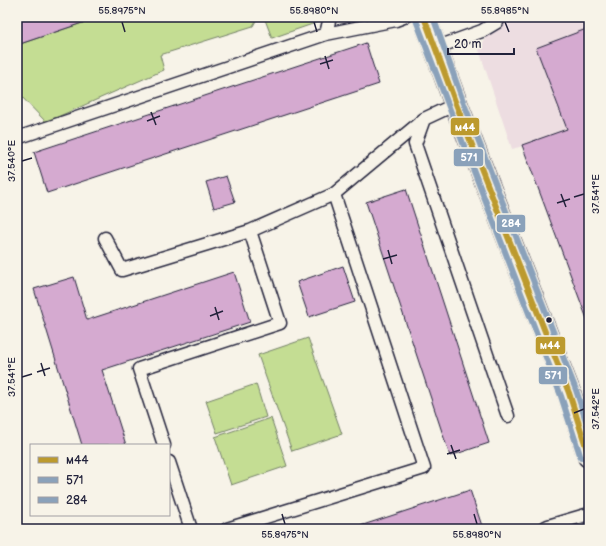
<svg xmlns="http://www.w3.org/2000/svg" width="606" height="546" viewBox="0 0 606 546" font-family="'Balsamiq Sans',sans-serif">
<rect width="100%" height="100%" fill="#f7f3e8"/>
<filter id="ink" filterUnits="userSpaceOnUse"><feTurbulence type="fractalNoise" baseFrequency=".025" numOctaves="2"/><feDisplacementMap in="SourceGraphic" scale="8" xChannelSelector="R" yChannelSelector="G"/><feConvolveMatrix kernelMatrix="1 2 1 2 8 2 1 2 1" color-interpolation-filters="sRGB"/></filter>
<g filter="url(#ink)">
<path fill="#eddde1" d="M478,17H589V324L523,146L512,149L479,50L485,39Z"/>
<path fill="#c4dd93" stroke="#738067" d="M100,17H258L253,26L160,55L164,70L46,122L17,92V45Z
M264,17H327V19L272,38Z
M308,338L342,434L292,451L258,355Z
M256,384L266,417L217,433L206,401Z
M271,418L287,466L231,485L215,437Z"/>
<path fill="#d5aad0" stroke="#22223b" d="M17,17H90L91,20L17,45Z
M589,28V319H587L522,145L567,129L536,48Z
M366,43L379,84L47,193L34,152Z
M226,176L235,202L214,208L206,182Z
M406,189L489,443L450,456L366,202Z
M343,266L355,302L309,317L297,282Z
M234,272L250,322L102,370L126,445H82L34,289L74,277L87,320Z
M470,490L483,529H361L360,526Z"/>
<g fill="none" stroke-linecap="round" stroke-linejoin="round">
<g stroke="#22223b" stroke-width="15">
<path id="service" d="M326,34L330,17
M435,48L482,31L497,22L500,17
M424,119L415,144L508,416
M17,138L326,34L396,20L404,17
M334,194L424,119L456,104
M105,238L122,270L250,231L334,194L424,468L227,529
M164,445L139,369L280,323L250,231
M169,462L191,529
M542,529L548,526L589,514"/>
</g>
<g stroke="#22223b" stroke-width="25">
<path id="tertiary" d="M424,17L456,104L569,393L589,456"/>
</g>
<use href="#service" stroke="#f7f3e8" stroke-width="12"/>
<use href="#tertiary" stroke="#f7f3e8" stroke-width="22"/>
<g stroke="#f7f3e8" stroke-width="9">
<path id="bus-1" d="M424,17L456,104L569,393L589,456"/>
</g>
<g stroke="#f7f3e8" stroke-width="9">
<path id="bus-2" d="M416,20L449,107L561,396L581,458"/>
</g>
<g stroke="#f7f3e8" stroke-width="9">
<path id="bus-3" d="M433,17L463,101L576,390L589,430"/>
</g>
<use href="#bus-1" stroke="#bc9a2e" stroke-width="6"/>
<use href="#bus-2" stroke="#8aa1ba" stroke-width="6"/>
<use href="#bus-3" stroke="#8aa1ba" stroke-width="6"/>
</g>
</g>
<path fill="none" stroke="#22223b" stroke-width="1.5" d="M122,22L125,32M314,22L317,32M505,22L509,32M325,56L329,69M320,64L333,60M151,112L156,125M147,121L160,116M22,161L32,158M561,194L566,207M574,197L584,194M557,203L570,199M388,250L392,264M383,259L397,255M215,307L219,320M210,316L223,311M41,363L45,376M37,372L50,368M22,377L32,374M574,413L584,409M451,445L456,459M447,454L460,450M282,514L285,524M474,514L477,524"/>
<circle fill="#22223b" stroke="#f7f3e8" stroke-width="1.5" cx="549" cy="320" r="3.5"/>
<g stroke="#f7f3e8" stroke-width="1.5">
<rect x="450" y="117" width="30" height="19" rx="4" fill="#bc9a2e"/>
<rect x="453" y="148" width="31" height="19" rx="4" fill="#8aa1ba"/>
<rect x="496" y="214" width="30" height="19" rx="4" fill="#8aa1ba"/>
<rect x="535" y="336" width="31" height="19" rx="4" fill="#bc9a2e"/>
<rect x="538" y="366" width="30" height="19" rx="4" fill="#8aa1ba"/>
</g>
<g font-size="11" text-anchor="middle" font-weight="bold" fill="#fff">
<text x="465" y="131">м44</text>
<text x="469" y="161">571</text>
<text x="511" y="227">284</text>
<text x="550" y="349">м44</text>
<text x="553" y="379">571</text>
</g>
<rect width="606" height="546" fill="none" stroke="#f7f3e8" stroke-width="44"/>
<rect x="30" y="444" width="140" height="72" fill="#f7f3e8" stroke="#a29fa3"/>
<rect x="38" y="457" width="20" height="6" fill="#bc9a2e" stroke="#a29fa3"/>
<text x="66" y="464" font-size="12" fill="#22223b">м44</text>
<rect x="38" y="477" width="20" height="6" fill="#8aa1ba" stroke="#a29fa3"/>
<text x="66" y="484" font-size="12" fill="#22223b">571</text>
<rect x="38" y="497" width="20" height="6" fill="#8aa1ba" stroke="#a29fa3"/>
<text x="66" y="504" font-size="12" fill="#22223b">284</text>
<path d="M448 48v6h66v-6" fill="none" stroke="#22223b" stroke-width="2"/>
<text x="454" y="48" font-size="12" fill="#22223b" stroke="#f7f3e8" stroke-width="3" paint-order="stroke">20 m</text>
<rect x="22" y="22" width="562" height="502" fill="none" stroke="#22223b" stroke-width="1.5"/>
<g font-size="10" text-anchor="middle" fill="#22223b">
<text x="122" y="14">55.8975°N</text>
<text x="314" y="14">55.8980°N</text>
<text x="505" y="14">55.8985°N</text>
<text transform="translate(11 161) rotate(-90)" y="4">37.540°E</text>
<text transform="translate(595 194) rotate(-90)" y="4">37.541°E</text>
<text transform="translate(11 377) rotate(-90)" y="4">37.541°E</text>
<text transform="translate(595 409) rotate(-90)" y="4">37.542°E</text>
<text x="285" y="538">55.8975°N</text>
<text x="477" y="538">55.8980°N</text>
</g>
</svg>
